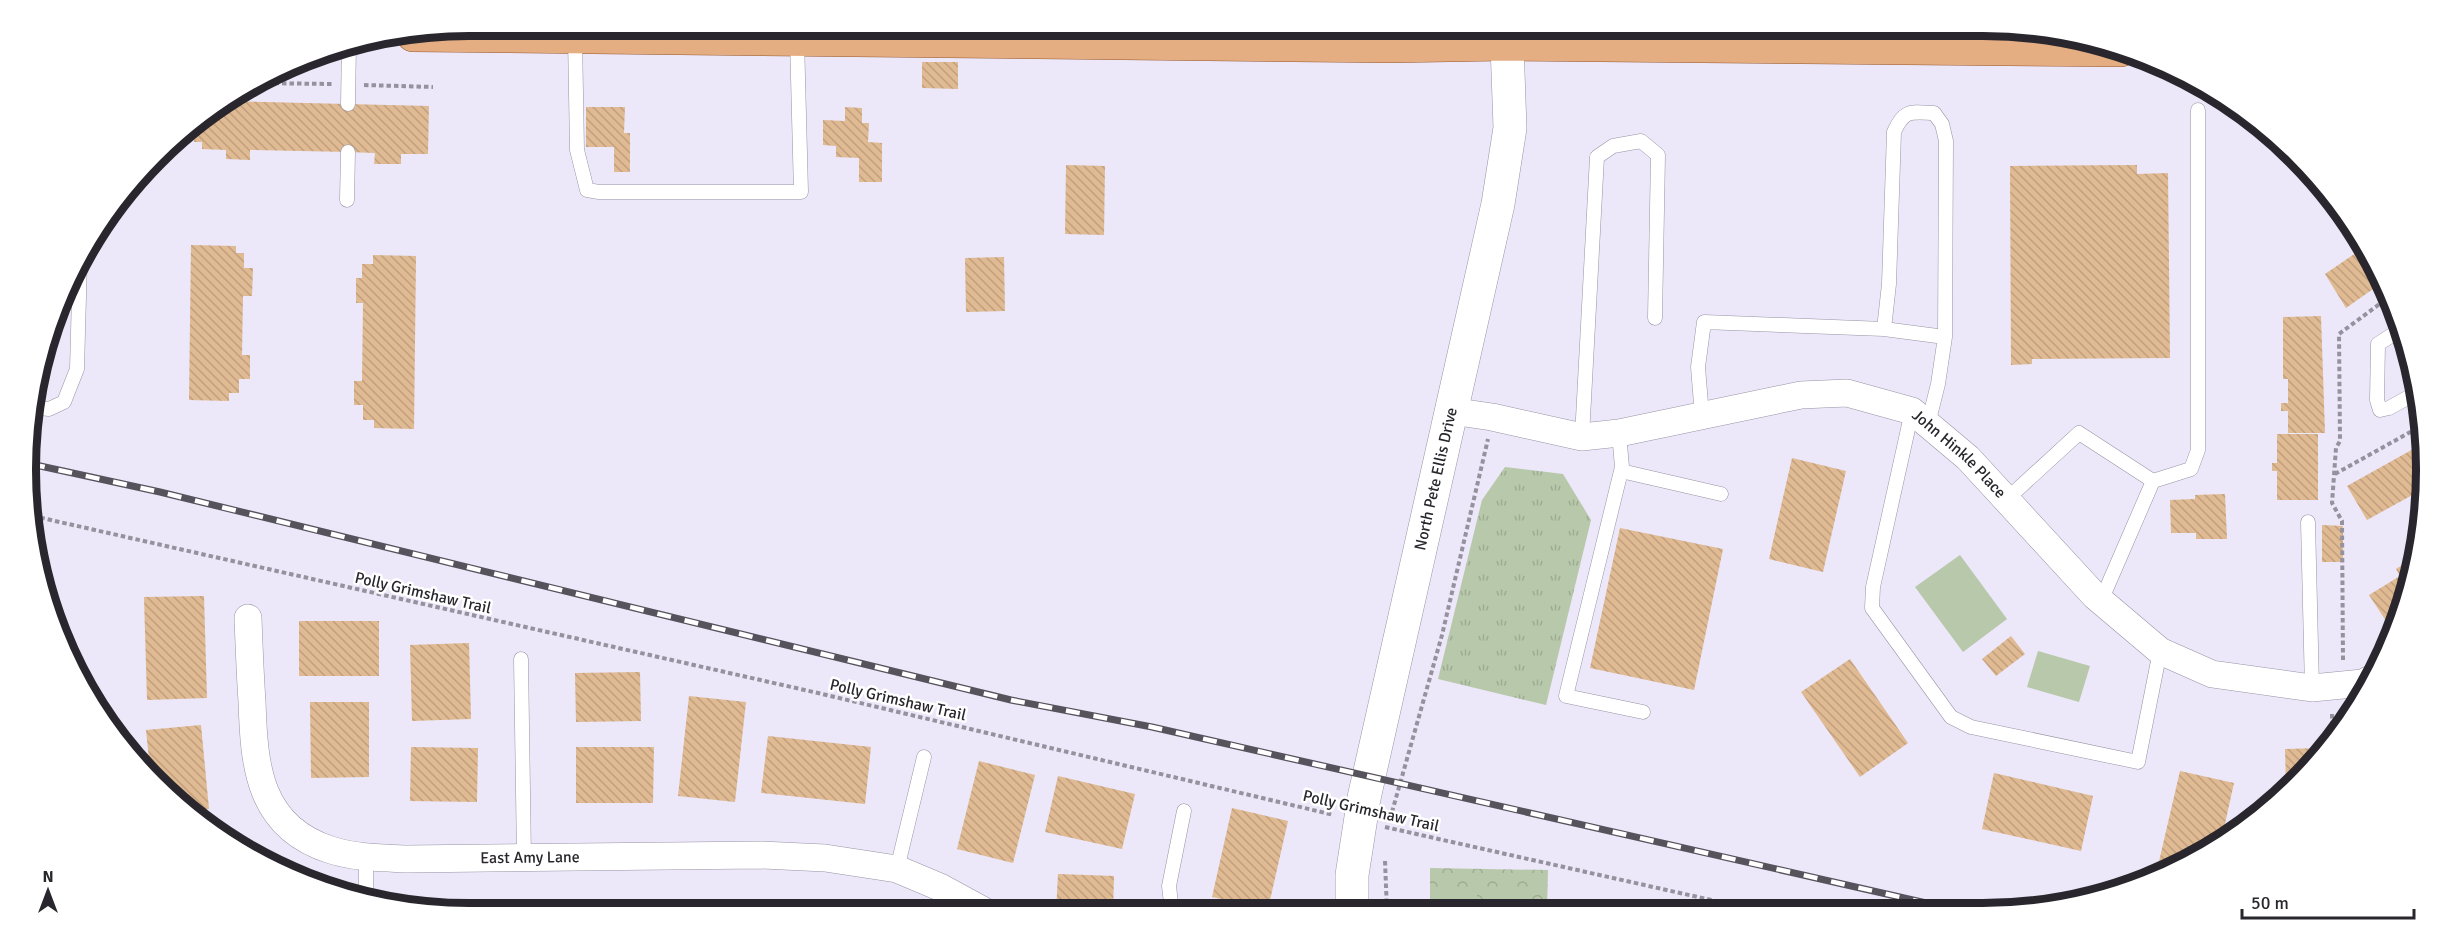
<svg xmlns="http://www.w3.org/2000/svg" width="2452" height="939" viewBox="0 0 2452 939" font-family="Signika,sans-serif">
<defs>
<pattern id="grass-tufts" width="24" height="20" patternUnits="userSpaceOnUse" patternTransform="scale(1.5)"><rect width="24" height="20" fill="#b8c8aa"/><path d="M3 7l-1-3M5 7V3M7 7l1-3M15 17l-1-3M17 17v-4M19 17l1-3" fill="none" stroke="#9eac93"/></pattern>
<pattern id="forest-crowns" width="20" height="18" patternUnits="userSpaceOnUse" patternTransform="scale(1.5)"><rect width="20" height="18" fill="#b8c8aa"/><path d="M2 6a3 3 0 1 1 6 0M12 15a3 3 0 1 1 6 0" fill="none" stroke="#9eac93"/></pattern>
<pattern id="building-back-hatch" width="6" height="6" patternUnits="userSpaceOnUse" patternTransform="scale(1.5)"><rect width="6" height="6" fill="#e0ba92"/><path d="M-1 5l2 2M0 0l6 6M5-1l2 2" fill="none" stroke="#c0a07e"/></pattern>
</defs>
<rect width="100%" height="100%" fill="#ece7f9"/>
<path fill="url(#grass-tufts)" d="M1505,467L1563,474L1591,520L1546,705L1438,679L1482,500Z"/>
<path fill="url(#forest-crowns)" d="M1430,868L1548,870L1547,911H1430Z"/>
<path fill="#b8c8aa" d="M1960,555L2007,619L1963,652L1915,587Z
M2038,651L2090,666L2079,702L2027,687Z
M1489,891H1529V911H1489Z
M1437,892L1477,893V911H1437Z"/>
<path fill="url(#building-back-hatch)" d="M922,62H958V89L922,88Z
M226,101L429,106L428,154H401V164H374L375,153L348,152L250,150V160L226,159V150L202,149V142H194L195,123Z
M586,107H625L624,133H630V172H614V147H586Z
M845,107L862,108V123H869L868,142L882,143V182H859V158L836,157V146L823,145V120L845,121Z
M1066,165L1105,166L1104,235L1065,234Z
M2137,165V174L2168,173L2170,358L2032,359V364L2011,365L2010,166Z
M191,245L236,246V253H244V268H253L252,296H243L242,355H250V379H239V393H229V401L189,400Z
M2366,246L2383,282L2346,308L2325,274Z
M373,255L416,256L414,429L374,428V420H363V405H354V381H362L363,303H356V278H362V264H373Z
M1004,257L1005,311L966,312L965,258Z
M59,305L58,340L42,356L49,326Z
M2321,316L2325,433H2288V411H2281V403H2288V379H2283V317Z
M2277,434H2318V500H2277V471H2272V463H2277Z
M2424,443L2425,488L2367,520L2347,486Z
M1792,458L1846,471L1823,572L1769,559Z
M2225,494L2227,539H2196V533H2171L2170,500L2195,499V495Z
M2322,525L2343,526V562H2322Z
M1620,528L1723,549L1694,690L1590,668Z
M2416,556L2411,585L2396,618L2388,624L2369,595L2400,576L2396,569Z
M204,596L207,698L147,700L144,597Z
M299,621H379V676H299Z
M2011,636L2025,654L1996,676L1982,659Z
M469,643L471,719L412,721L410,645Z
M1850,659L1908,743L1860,777L1801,692Z
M640,672L641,721L576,722L575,673Z
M689,696L746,702L735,802L678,796Z
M310,702H369V777L311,778Z
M201,725L209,809L190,811L150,769L146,730Z
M768,736L871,747L865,804L761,793Z
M411,747L478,748L477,802L410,801Z
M576,747H654L653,803H576Z
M2321,748L2320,752L2290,787H2286L2285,749Z
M979,761L1035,775L1013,863L957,849Z
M2180,771L2234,783L2222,837L2166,872L2157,870Z
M1994,773L2093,796L2081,851L1982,829Z
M1058,776L1135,794L1122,849L1045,832Z
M1232,808L1288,821L1268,909L1212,897Z
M1058,874L1114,876L1113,912H1056Z
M298,877H318V884L312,882Z
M482,901V913L424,908V902Z
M523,903L580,904V913H522Z
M712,903L770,904V913H712Z
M810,904H868L867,913H810Z
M608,906H684V913H608Z"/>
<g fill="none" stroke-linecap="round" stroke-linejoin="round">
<g stroke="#9894a4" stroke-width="15">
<path id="lane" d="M575,37L577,150L587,190L599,192H801L797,39
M348,104L349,45
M347,200L348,152
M2403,328L2378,344L2377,400L2380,410L2389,408L2418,392
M1884,329L1889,284L1894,132C1904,109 1911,112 1934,113L1942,124L1946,141L1945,337L1938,384L1928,424
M30,407L49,409L64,402L77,369L80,259
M1912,411L1873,587L1872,608L1951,717L1971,727L2138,762L2160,651
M1702,416L1698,367L1704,322L1884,329L1945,337
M1619,433L1622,467L1566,696L1643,712
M1582,437L1597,157L1613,146L1641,141L1658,155L1655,318
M1621,471L1721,494
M2153,481L2191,469L2198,450V110
M2006,500L2079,433L2153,481L2101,601
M2308,522L2312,688
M521,659L524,858
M897,869L924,757
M366,900V857
M1172,912L1169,886L1184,811"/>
</g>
<g stroke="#9894a4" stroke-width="28">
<g id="street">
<path id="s1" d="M1451,411L1492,417L1582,437L1619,433L1801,395L1847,393L1912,411L1968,458L2095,596L2160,651L2212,674L2312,688L2363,683L2368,680"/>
<path id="s2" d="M248,618C249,645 250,673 252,701C254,765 258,827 331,850C356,858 383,858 408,859L761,855L825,858L897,869L942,888L986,912"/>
</g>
</g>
<g stroke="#9894a4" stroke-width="34">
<g id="secondary">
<path id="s3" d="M1352,911V875L1364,798L1498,204L1510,128L1507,44"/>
</g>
</g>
<g stroke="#985a2e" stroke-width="34">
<path id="primary" d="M413,35L1391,46L1507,44L2121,50"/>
</g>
<path stroke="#95929e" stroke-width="4" stroke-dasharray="4.5 3" stroke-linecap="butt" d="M252,83L333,84
M364,85L433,87
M2335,474L2423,425
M33,516L818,693L1334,815
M2343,660L2342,521L2332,503L2336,448L2340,441L2339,334L2389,297
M2332,714V739
M1392,812L1442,635L1488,439
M1385,827L1756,910
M1385,861L1387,911"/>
<use href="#lane" stroke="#fff" stroke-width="14"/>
<use href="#street" stroke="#fff" stroke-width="27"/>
<use href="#secondary" stroke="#fff" stroke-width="33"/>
<use href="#primary" stroke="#e5ad82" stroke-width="33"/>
<g stroke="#56535c" stroke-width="7">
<path id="rail" d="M31,464L160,492L1011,700L1152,727L1957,910"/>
</g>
<use href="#rail" stroke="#fff" stroke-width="4.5" stroke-dasharray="14" stroke-linecap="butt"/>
</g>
<g text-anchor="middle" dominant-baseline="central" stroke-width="5" stroke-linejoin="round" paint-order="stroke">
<g font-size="16" fill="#29272d" stroke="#fff">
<text stroke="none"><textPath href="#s1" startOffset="534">John Hinkle Place</textPath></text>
<text stroke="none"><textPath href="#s3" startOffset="441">North Pete Ellis Drive</textPath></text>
<text transform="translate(423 593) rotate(13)">Polly Grimshaw Trail</text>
<text transform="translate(898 700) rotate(13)">Polly Grimshaw Trail</text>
<text transform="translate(1371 811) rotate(13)">Polly Grimshaw Trail</text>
<text stroke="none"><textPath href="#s2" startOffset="466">East Amy Lane</textPath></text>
</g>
</g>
<path d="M0 0H2452V939H0ZM469 36H1983A433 433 0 0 1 2416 469V470A433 433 0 0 1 1983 903H469A433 433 0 0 1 36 470V469A433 433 0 0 1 469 36Z" fill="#fff" fill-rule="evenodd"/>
<path fill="none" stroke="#29272d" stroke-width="8" d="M469 36H1983A433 433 0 0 1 2416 469V470A433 433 0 0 1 1983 903H469A433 433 0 0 1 36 470V469A433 433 0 0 1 469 36Z"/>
<g transform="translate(48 891)" stroke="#ffffff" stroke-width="4.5" paint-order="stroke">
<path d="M0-4.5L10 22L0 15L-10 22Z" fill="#29272d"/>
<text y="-9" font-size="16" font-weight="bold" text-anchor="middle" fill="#29272d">N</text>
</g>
<path d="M2242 909v9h172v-9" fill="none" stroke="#29272d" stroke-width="3"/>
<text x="2251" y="909" font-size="18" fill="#29272d" stroke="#ffffff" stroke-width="4.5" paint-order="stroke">50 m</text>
</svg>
